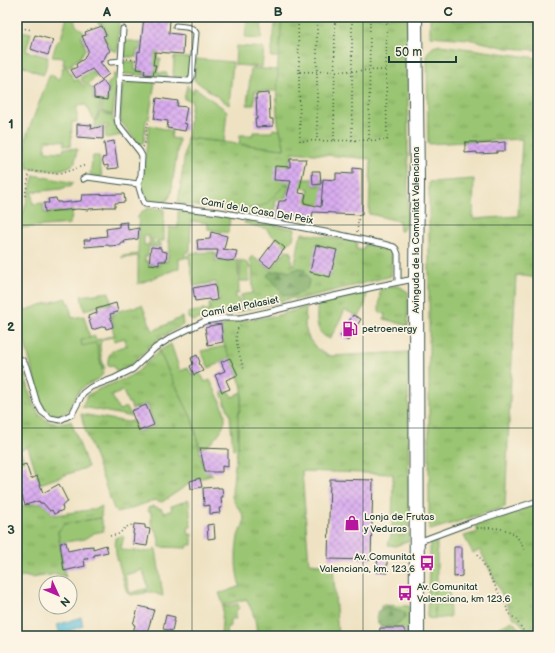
<svg xmlns="http://www.w3.org/2000/svg" width="555" height="653" viewBox="0 0 555 653" font-family="'Balsamiq Sans',sans-serif">
<defs>
<pattern id="grass-tufts" width="24" height="20" patternUnits="userSpaceOnUse"><rect width="24" height="20" fill="#9ac572"/><path d="M3 7l-1-3M5 7V3M7 7l1-3M15 17l-1-3M17 17v-4M19 17l1-3" fill="none" stroke="#7da15e"/></pattern>
<pattern id="forest-firs" width="22" height="20" patternUnits="userSpaceOnUse"><rect width="22" height="20" fill="#7baa64"/><path d="M5 1l3.5 6h-7zM16 11l3.5 6h-7z" fill="#648c53"/></pattern>
<pattern id="building-cross-hatch" width="8" height="8" patternUnits="userSpaceOnUse"><rect width="8" height="8" fill="#d9acef"/><path d="M0 0l8 8M0 8l8-8" fill="none" stroke="#af8dc2"/></pattern>
</defs>
<rect width="100%" height="100%" fill="#fcf5e5"/>
<filter id="ink" filterUnits="userSpaceOnUse"><feTurbulence type="fractalNoise" baseFrequency=".025" numOctaves="2"/><feDisplacementMap in="SourceGraphic" scale="8" xChannelSelector="R" yChannelSelector="G"/><feConvolveMatrix kernelMatrix="1 2 1 2 8 2 1 2 1" color-interpolation-filters="sRGB"/></filter>
<filter id="wash" filterUnits="userSpaceOnUse"><feTurbulence type="fractalNoise" baseFrequency=".012" numOctaves="4" result="noise"/><feDisplacementMap in="SourceGraphic" scale="16" xChannelSelector="R" yChannelSelector="G"/><feGaussianBlur stdDeviation="0.9" result="paint"/><feColorMatrix in="noise" values="0 0 0 0 0 0 0 0 0 0 0 0 0 0 0 0 0 1.4 0 .05"/><feComposite in="paint" operator="in"/></filter>
<g filter="url(#wash)">
<rect width="100%" height="100%" fill="#efe2c2"/>
<path fill="url(#grass-tufts)" stroke="#5c8153" d="M282,17H408V223L402,231H400L399,221L369,214L371,159L292,152L293,159H290L291,179H313V185H319V179H323L322,205L306,202L309,189L285,185L267,203L262,206L243,210L242,213L178,203L187,138L284,149V146C282,137 278,126 277,116C275,83 279,50 282,17Z
M430,17H453V21L535,20V17H538V50L507,48L468,39L430,36Z
M440,45L538,58V278L516,275L505,507L431,530H429V182L474,179L473,219L518,216L522,139L428,144L427,53L433,47Z
M302,233L357,242L356,249L363,250L365,244C374,246 388,245 392,255L391,276L353,286L295,300L293,298L242,311L241,295L253,293L252,263L250,261L252,256L271,270L286,250L291,251L290,254H292L291,259L292,260L291,263L295,264L300,237H301Z
M393,286H399L408,292V326L384,319L385,314L379,312L380,289Z
M367,291L365,305L359,317L345,310L330,339C314,333 317,319 317,304Z
M112,303L115,312L142,305L153,331L182,317L183,325L160,338L150,346L131,365L126,368L117,372L115,369L113,365L108,366C107,351 113,349 126,346L125,338L114,341L112,337C109,338 104,338 102,340C97,345 103,363 105,369L103,370L96,344L82,347L81,340L95,336L96,340L112,336L114,334L112,327H114L108,304Z
M306,307L305,327L309,339L317,349L330,356L408,352L409,541L395,546L388,545L392,532L393,474L302,471L309,563L333,565L338,636H257C256,619 254,614 246,599L225,605V607L238,604L239,608L236,611V619H230V627H227L226,636H221L223,604L219,593L225,592L240,586C235,570 235,553 238,537C239,531 244,526 244,520C244,511 233,505 232,496C232,492 232,487 233,483C234,467 238,451 238,435C239,428 236,420 238,413C241,404 244,393 241,384L223,342L221,326L226,325V323L275,316Z
M159,351L192,419L198,442L203,466L213,475L195,480L162,502L155,500L121,512H117L114,509L85,430L81,414L128,422L133,421L138,432L155,426L147,404L132,409L130,403H128L123,391L112,396L119,410L127,407L131,416H128L82,407L84,402L88,395L99,389L124,379L137,372Z
M17,364C32,372 24,412 50,422C56,424 65,424 71,421L88,467L40,484L28,447L20,450L24,461L17,463Z
M43,503L54,515L96,509L102,506L101,518L64,524L58,532L64,571L66,577L57,574L31,578L24,576L17,579V507L33,504Z
M538,504V636H528L520,622L513,617L480,550L473,553L464,536L478,532L475,525Z
M437,541V584H434L435,619L428,618L427,616L429,570L430,569V545L431,543Z
M381,605L409,606V636H407V634L403,628H380Z
M512,621L521,630L523,636H490L492,631Z"/>
<path fill="url(#forest-firs)" stroke="#4d744c" d="M299,268L304,269L309,281L307,289C300,294 289,300 281,292C277,288 281,291 278,287C274,282 270,281 267,275L271,272L277,271L284,270L289,272Z
M385,607L392,608L405,612V618C396,626 389,629 378,624L376,619L378,611Z"/>
<path fill="#9ac572" stroke="#5c8153" d="M67,17H75C73,26 79,27 84,32L81,36L85,46L84,47L86,48C84,52 82,54 80,58L73,62L72,66L63,65L64,58L52,57L56,44L61,38Z
M98,17H119L118,48L117,51L115,52L113,50H111L107,43H106L104,37L107,35L102,24L99,25L97,20Z
M247,17H262L261,39L245,38Z
M276,17H282L279,57H271Z
M17,30L31,33L26,51L48,57L45,71L43,75L17,63Z
M125,41H132L141,43L140,50H137L136,57H124Z
M160,45L157,58L161,59L157,73H167V77L125,74L123,72V61L135,62V70L144,71L143,74L153,75L155,66L152,70L147,52Z
M236,46L264,48L262,67L235,65Z
M174,57L191,58L188,77H173Z
M196,59L233,62L229,105L194,80Z
M63,67H67L75,81L78,79L84,86L86,85L80,78L92,71L97,76L88,84L94,91L93,99L101,100L99,111L95,121L94,120L86,105L77,106V122H72L71,146L64,145V141L46,140L45,151L63,152L64,148L77,149L75,163C61,174 43,170 27,168L26,137L50,74L59,80Z
M251,68L278,70L277,91H255L254,105H247Z
M114,74L117,75L113,115L101,111L103,100H108L109,88L107,85L113,78Z
M128,81L155,82L149,118L146,121L144,142L139,145L122,123L120,119L122,88L124,83Z
M187,85L193,93L194,88L197,89L227,111L224,142L187,138L192,101L184,99Z
M100,112L113,116C112,123 119,129 122,135L106,138L105,128L109,127L108,125L95,128V123Z
M149,125L172,131L171,138L179,139L171,194L169,198L165,202C149,201 146,202 142,185Z
M273,129L280,130L284,146V149L239,144L240,135H253V132H272Z
M93,156H99L102,177L93,176L90,174Z
M34,175L74,183L70,187H66L61,189L32,192L33,204L43,203L44,213L73,211L70,224L19,228Z
M285,185L289,186L285,199H276L274,217L242,213L243,210L262,206L267,203Z
M149,208L164,209V241L149,240V236H144V245H148L149,242L161,243V247L149,246L148,256H145V261H148V264L159,266L160,261L167,262L170,242H168L169,227L178,228V211L230,217L228,233L208,229V223L191,221L190,251L185,253V258L179,259V268L138,284V256L122,258V256L138,254L139,228L138,217L141,212Z
M245,220L295,229L293,239L286,246L269,233L267,229L244,223Z
M214,252V254H217L215,261L238,260L239,293H236V298L239,299L240,312L208,316L193,321L188,318V313L192,312L210,309L209,304L220,301L216,282L194,286L189,257L186,258L187,256L191,253Z
M240,260L249,264L250,281H240Z
M109,292L111,303L84,310L81,296Z
M66,298L67,303H69L72,318L84,316L90,338L81,340L82,346L96,343L103,374C99,381 86,383 79,391C73,398 73,407 66,412C59,417 48,415 44,408C39,400 37,388 35,379C29,359 24,339 19,319H17V313L41,305Z
M171,344L180,371L188,368L193,376L199,373L202,376L205,382L210,380C214,389 226,409 225,419C225,425 220,433 215,438C211,444 206,447 200,448L195,429L192,419L159,351Z
M225,346L230,358L209,368L201,351Z
M225,390L227,393L229,392L232,397L242,392L240,410L238,414V448L233,449L230,415L222,395V392Z
M189,500L191,527L188,528L189,535L192,534V545H188L187,548L160,547L157,531H155L154,527L151,524V512L148,511V508L153,506L162,509L164,513L172,510L171,506Z
M101,518L104,531L94,533L84,539L60,543L58,532L64,524Z
M121,536L124,537L121,548V550L147,552L156,549L163,596C157,595 153,591 147,592L146,589L148,588L143,570L125,575L130,593L145,589L146,593L131,595L127,593L116,554L115,538Z
M434,584L449,585L450,617L435,619Z"/>
<path fill="#55b9d4" stroke="#3a7b84" d="M81,617L83,626L60,634L57,625Z"/>
<g id="blocks">
<path fill="url(#building-cross-hatch)" d="M144,17H158V19L170,20L169,33L184,35L183,54L155,52L153,65H156L153,75L144,74L145,70L137,69L138,64L137,63L138,51L140,52Z
M102,26L106,35L103,36L110,51L107,53L103,61L100,62L109,74L101,80L92,69L76,78L71,70L77,67L76,64L84,59L88,50L82,36L86,35L85,32Z
M35,35L53,40L48,55L31,49Z
M103,81L108,88L107,100L94,98V91L93,88Z
M269,93L270,119H273V126L256,127L255,119H257L256,94Z
M157,98L178,101L177,106L187,107L184,123L187,124L185,131L167,128L168,121L154,119Z
M77,124L92,125L91,129L103,126V139L77,137Z
M114,141L118,168L108,169V165L104,166L102,158L106,157L104,143Z
M465,142H477V144L505,142V151H497V153L477,154V152L465,153Z
M290,159H306L299,193L306,194L304,203L321,207L323,179L336,180V173L353,174V168L362,169V215L335,214V213L313,212L312,218L289,214L288,220L276,218L279,201H285V200H286L291,181L274,180L275,166L290,167Z
M312,171H320L321,184L313,185Z
M124,194L125,202L115,203V207H104V208L89,209V210L78,209L45,212L44,203H49L48,199L56,198L57,202H61V203L81,201L82,195Z
M127,222L128,230L139,228L138,239L124,241L125,243H121V245L109,246L108,245L85,247L84,240H90V238L107,236L106,229L119,227V223Z
M211,232L227,236L224,249H223L237,251L235,260L228,261L216,259L218,250H198L197,240L210,239Z
M275,240L285,248L270,268L260,260Z
M316,245L337,250L330,277L310,272Z
M151,247L161,248V251L167,252L166,261H159V265L149,264Z
M215,284L217,300L210,301L209,299L195,301L193,288Z
M116,303L118,312L110,314L113,327L106,329L105,326L92,330L88,316L97,313L96,309Z
M353,315L361,319L348,341L340,336Z
M221,324L223,342L208,345L205,328L209,327V326Z
M197,355L200,362L199,363L203,371L194,375L190,366L193,364L191,358Z
M230,358L238,375L226,380L230,389L222,392L215,375L225,371L221,362Z
M146,405L154,425L139,431L131,411Z
M200,448L228,449V467L222,466V472H205Z
M26,464L31,479L37,476L43,493L59,484L68,502L62,505L63,510L54,514L52,510L50,511L43,503H40L39,501L25,505L17,481V467Z
M200,478L202,487L191,489L190,481Z
M330,479L373,480L371,560L328,559Z
M218,487V488H222L223,497H221L222,508H219L220,513L210,514V505L204,506L203,488Z
M134,524L145,525V528L150,529L147,546L133,544L134,534H133Z
M214,524L215,538L208,539L207,525Z
M66,542L68,551L82,548V547L93,546V549L106,545L108,552L94,555V557L87,558L88,559H84L85,566L64,571L60,543Z
M454,547H462V576L454,577Z
M378,558L387,559V573L376,572Z
M139,606L154,610L146,636H132L135,625L133,624Z
M166,615L175,617L172,631L163,629Z
M380,628H403L408,636H379Z"/>
</g>
</g>
<g filter="url(#ink)">
<use href="#blocks" fill-opacity="0" stroke="#3e5649" stroke-width="1"/>
<g fill="none" stroke-linecap="round" stroke-linejoin="round">
<g stroke="#3e5649" stroke-width="7">
<path id="service" d="M176,26C183,27 193,26 196,33L192,77L190,81L120,77L119,83L117,118L118,124L140,152L142,156L141,175L138,184L143,201L145,204L220,212L336,234L383,244L394,247L396,249L398,254V282
M111,62L121,61
M120,77L123,29
M83,179L87,177L138,184
M17,358L22,360L26,366L37,403L42,412L50,418L60,420L72,414L83,393L91,387L115,378L133,369L155,348L172,337L205,321L223,318H240L268,312L312,301L374,287L414,279
M418,542L472,522L538,501"/>
</g>
<g stroke="#3e5649" stroke-width="16">
<path id="secondary" d="M415,17L417,183L416,279L417,636"/>
</g>
<path stroke="#3e5649" stroke-width="1.5" stroke-dasharray="1 3" stroke-linecap="butt" d="M298,17L299,72L386,70L387,17
M317,17V140
M17,27L32,30
M127,59L136,60
M299,72L300,141L387,140L386,70
M369,139L370,17
M334,140L335,17
M352,140V17
M143,147C148,139 144,127 150,120
M25,196L30,171L60,174L86,165
M357,232L359,214
M244,300L245,311
M240,325C231,336 241,358 244,370
M477,528C489,528 508,526 517,537C520,541 523,547 525,551
M110,536L119,534L126,527L132,525
M478,554L510,614C517,620 522,628 526,636"/>
<use href="#service" stroke="#fff" stroke-width="5"/>
<use href="#secondary" stroke="#fff" stroke-width="14"/>
</g>
</g>
<path fill="none" stroke="#1f3d34" stroke-width="1" stroke-opacity="0.55" d="M192,17V636M363,17V636M17,225H538M17,428H538"/>
<defs>
<g id="fuel-bare" transform="scale(1.2)"><path d="M-5.5-6h7V0h2V4h1.3V-2.5L3-4.5l.8-.8L6-3V5H2.5V1h-1V6h-7ZM-4.2-4.7v3.2H.2V-4.7Z" fill="#b5179e" stroke="#fcf5e5" stroke-width="2.5" paint-order="stroke"/></g>
<g id="shop-bare" transform="scale(1.2)"><path d="M-5-2.5h2.3a2.7 3.5 0 0 1 5.4 0H5L5.5 6h-11ZM-1.5-2.5h3a1.5 2.3 0 0 0-3 0Z" fill="#b5179e" stroke="#fcf5e5" stroke-width="2.5" paint-order="stroke"/></g>
<g id="bus-bare" transform="scale(1.2)"><path d="M-5-6H5V4H4V6H2V4H-2V6H-4V4H-5ZM-3.5-4V0h7V-4ZM-3.5 1.2v1.5H-2V1.2ZM2 1.2v1.5H3.5V1.2Z" fill="#b5179e" stroke="#fcf5e5" stroke-width="2.5" paint-order="stroke"/></g>
</defs>
<g fill-rule="evenodd">
<use href="#fuel-bare" x="350" y="329"/>
<use href="#shop-bare" x="352" y="523"/>
<use href="#bus-bare" x="427" y="563"/>
<use href="#bus-bare" x="405" y="593"/>
</g>
<g text-anchor="middle" dominant-baseline="central" stroke-width="3.5" stroke-linejoin="round" paint-order="stroke">
<g font-size="10" fill="#1f3d34" stroke="#fcf5e5">
<text transform="translate(257 211) rotate(10)">Camí de la Casa Del Peix</text>
<text transform="translate(416 230) rotate(-90)">Avinguda de la Comunitat Valenciana</text>
<text transform="translate(240 307) rotate(-11)">Camí del Palasiet</text>
</g>
<g font-size="10" fill="#1f3d34" stroke="#fcf5e5" text-anchor="start">
<text x="362" y="329">petroenergy</text>
<text x="364" y="517">Lonja de Frutas<tspan x="364" dy="12">y Veduras</tspan></text>
<text x="415" y="557" text-anchor="end">Av. Comunitat<tspan x="415" dy="12">Valenciana, km. 123.6</tspan></text>
<text x="417" y="587">Av. Comunitat<tspan x="417" dy="12">Valenciana, km 123.6</tspan></text>
</g>
</g>
<rect width="555" height="653" fill="none" stroke="#fcf5e5" stroke-width="44"/>
<g transform="translate(58 595) rotate(134)"><circle r="19" fill="#fcf5e5" stroke="#a4ab9e"/>
<path d="M0-3L7 15L0 10L-7 15Z" fill="#b5179e"/>
<text y="-6" font-size="11" font-weight="bold" text-anchor="middle" fill="#1f3d34">N</text>
</g>
<path d="M389 56v6h67v-6" fill="none" stroke="#1f3d34" stroke-width="2"/>
<text x="395" y="56" font-size="12" fill="#1f3d34" stroke="#fcf5e5" stroke-width="3" paint-order="stroke">50 m</text>
<rect x="22" y="22" width="511" height="609" fill="none" stroke="#1f3d34" stroke-width="1.5"/>
<g font-size="13" text-anchor="middle" font-weight="bold" fill="#1f3d34">
<text x="107" y="16">A</text>
<text x="278" y="16">B</text>
<text x="448" y="16">C</text>
<text x="11" y="128">1</text>
<text x="11" y="331">2</text>
<text x="11" y="534">3</text>
</g>
</svg>
